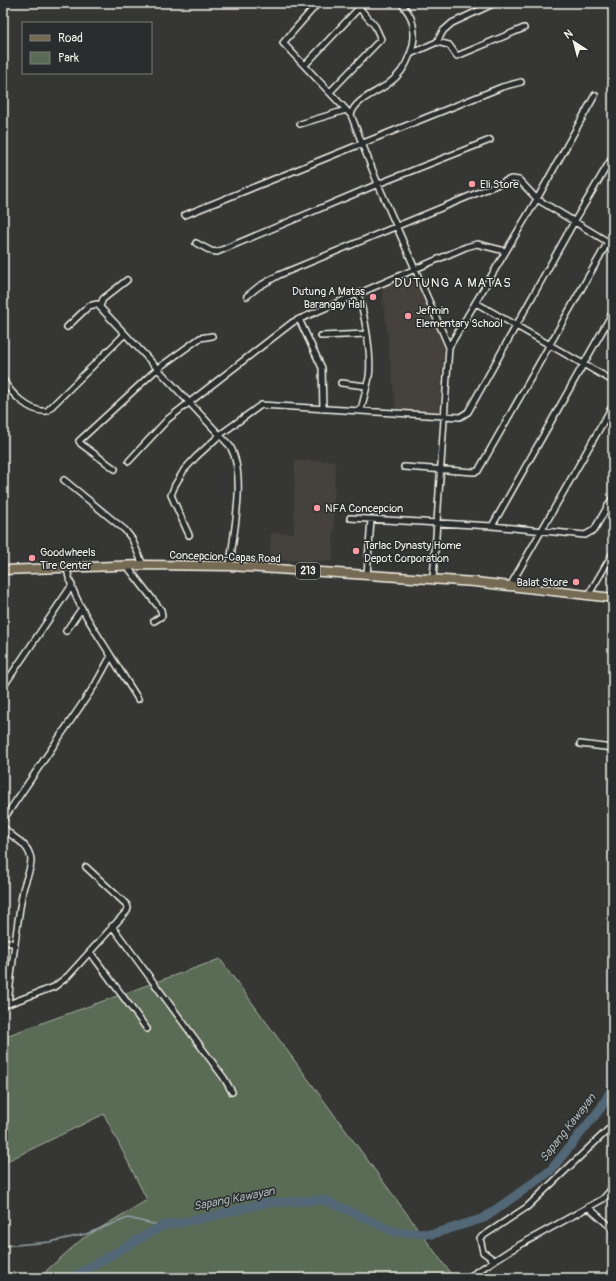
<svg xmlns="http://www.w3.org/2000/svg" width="616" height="1281" viewBox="0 0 616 1281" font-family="Pangolin,sans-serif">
<rect width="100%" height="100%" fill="#363735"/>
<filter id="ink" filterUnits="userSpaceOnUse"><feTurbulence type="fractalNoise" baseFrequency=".025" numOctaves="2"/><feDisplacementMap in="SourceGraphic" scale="8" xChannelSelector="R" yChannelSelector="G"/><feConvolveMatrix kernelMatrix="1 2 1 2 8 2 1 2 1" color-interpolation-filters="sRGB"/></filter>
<g filter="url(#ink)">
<path fill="#45433d" d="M409,276L414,278L444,344L439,409L437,412L396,409L382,288Z
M295,461H335L333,561L270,560L271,533H294Z"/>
<path fill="#5a6c56" stroke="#a7ae9f" d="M220,959L454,1278H42L47,1270L82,1239L147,1200L104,1114L3,1163V1037Z"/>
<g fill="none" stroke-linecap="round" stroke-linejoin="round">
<path stroke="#939fa4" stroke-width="1.5" d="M3,1246L50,1242L86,1234L128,1218L162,1226"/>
<path stroke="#526876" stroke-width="9" d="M71,1278L162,1226L209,1217L265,1203L325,1200L395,1232L433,1234L484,1218L550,1171L601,1108L613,1087"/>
<g stroke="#f4f1e8" stroke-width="8">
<path id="street" d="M318,3L283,43L351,115
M401,3C405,8 409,13 411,18C420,41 407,71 388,84C376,93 354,100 351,115L378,184L449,347
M437,42L449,45L457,56L524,28
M410,54L437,42L443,31L452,23L495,3
M305,65L359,8
M330,92L381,39L375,26L355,3
M300,124L346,110
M185,215L502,87L521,82
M196,243L211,251L217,252L378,184L490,140
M358,294C365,315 372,356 369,377C367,388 363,400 361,411
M247,296L258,287L279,275L511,179L519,180L537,199L613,245
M476,303L613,381
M100,306L103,299L127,280
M299,319L322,368L323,409
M67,327L89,306L97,304L230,446C247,476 233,532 230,566
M321,336L366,334
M3,379C10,393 30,413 47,411L125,334
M341,383L366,386
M129,461L168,419L293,322L466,247L477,244L505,251
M404,467L474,472L478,471L608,242
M115,469L81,444L79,441L157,369L200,338L212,336
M64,480L125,530L132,539L143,565
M350,518L492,526L585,535L594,530L613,497
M492,526L613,312
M189,535L171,495L175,485L184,470L196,457L221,434L261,405L460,417L468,412L574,222L613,156
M127,566L161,610L162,616L154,621
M367,575L371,519
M433,580L449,347L537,199L595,95
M510,586L613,405
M589,594L613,553
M66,631L82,608
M111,656L138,699
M3,687L72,585
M580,744L613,748
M3,820L95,685L111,656C96,631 71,598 67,568
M3,826C10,838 26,841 30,855C34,864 25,880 23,890C16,928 12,966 8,1004L54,987L68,976L127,911L128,908L127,905L86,867
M112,926L224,1078L232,1092
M3,941L15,944
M90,952L147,1029
M588,1207L613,1229
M494,1260L483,1252L480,1238L527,1207L613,1125
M477,1271L492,1278
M467,1278L509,1251L603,1199L610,1191L613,1183"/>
</g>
<g stroke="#f4f1e8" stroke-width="11">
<path id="primary" d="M3,570L143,565L230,566L475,582L613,598"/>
</g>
<use href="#street" stroke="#2a2d2e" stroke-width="5"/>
<use href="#primary" stroke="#746b52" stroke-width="8"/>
</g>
</g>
<g fill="#ff9aa2" stroke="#2a2d2e" stroke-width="1.5">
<circle cx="472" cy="184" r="4"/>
<circle cx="373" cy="297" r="4"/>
<circle cx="408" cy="316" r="4"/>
<circle cx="317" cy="508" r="4"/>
<circle cx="356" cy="551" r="4"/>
<circle cx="32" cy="558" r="4"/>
<circle cx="576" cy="582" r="4"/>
</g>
<g text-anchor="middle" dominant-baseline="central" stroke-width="3" stroke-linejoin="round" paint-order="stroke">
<rect fill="#2a2d2e" stroke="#b7b6b0" stroke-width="1" x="296" y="563" width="24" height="16" rx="3"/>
<g font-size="10" font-weight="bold" fill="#f4f1e8">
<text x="308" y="571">213</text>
</g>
<g font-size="11" fill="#f4f1e8" stroke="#2a2d2e" text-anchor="start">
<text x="480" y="184">Eli Store</text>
<text x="365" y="291" text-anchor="end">Dutung A Matas<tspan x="365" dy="13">Barangay Hall</tspan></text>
<text x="416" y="310">Jefmin<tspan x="416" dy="13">Elementary School</tspan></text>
<text x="325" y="508">NFA Concepcion</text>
<text x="364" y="545">Tarlac Dynasty Home<tspan x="364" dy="13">Depot Corporation</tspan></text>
<text x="40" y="552">Goodwheels<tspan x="40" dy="13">Tire Center</tspan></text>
<text x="568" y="582" text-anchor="end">Balat Store</text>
</g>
<g font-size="11" fill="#f4f1e8" stroke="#2a2d2e">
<text transform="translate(225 557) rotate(2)">Concepcion-Capas Road</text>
</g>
<g font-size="12" font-style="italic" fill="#abb3b5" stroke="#2a2d2e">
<text transform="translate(568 1128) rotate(-52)">Sapang Kawayan</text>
<text transform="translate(234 1199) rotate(-11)">Sapang Kawayan</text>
</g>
<g font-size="13" letter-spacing="1" fill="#f4f1e8" stroke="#2a2d2e">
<text x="453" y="283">DUTUNG A MATAS</text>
</g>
</g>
<rect width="616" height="1281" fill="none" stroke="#2a2d2e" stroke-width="16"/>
<rect x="8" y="8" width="600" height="1265" fill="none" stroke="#f4f1e8" stroke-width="1.5" filter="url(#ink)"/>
<rect x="22" y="22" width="130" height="52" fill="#2a2d2e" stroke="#7b7b78"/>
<rect x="30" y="35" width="20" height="6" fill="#746b52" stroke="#7b7b78"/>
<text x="58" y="42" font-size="12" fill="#f4f1e8">Road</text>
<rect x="30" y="52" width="20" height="12" fill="#5a6c56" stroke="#7b7b78"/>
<text x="58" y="62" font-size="12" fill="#f4f1e8">Park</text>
<g transform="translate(574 42) rotate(324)" stroke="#2a2d2e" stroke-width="3" paint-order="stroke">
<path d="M0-3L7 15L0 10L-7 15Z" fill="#f4f1e8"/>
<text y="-6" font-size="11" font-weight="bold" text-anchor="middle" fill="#f4f1e8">N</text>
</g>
</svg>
